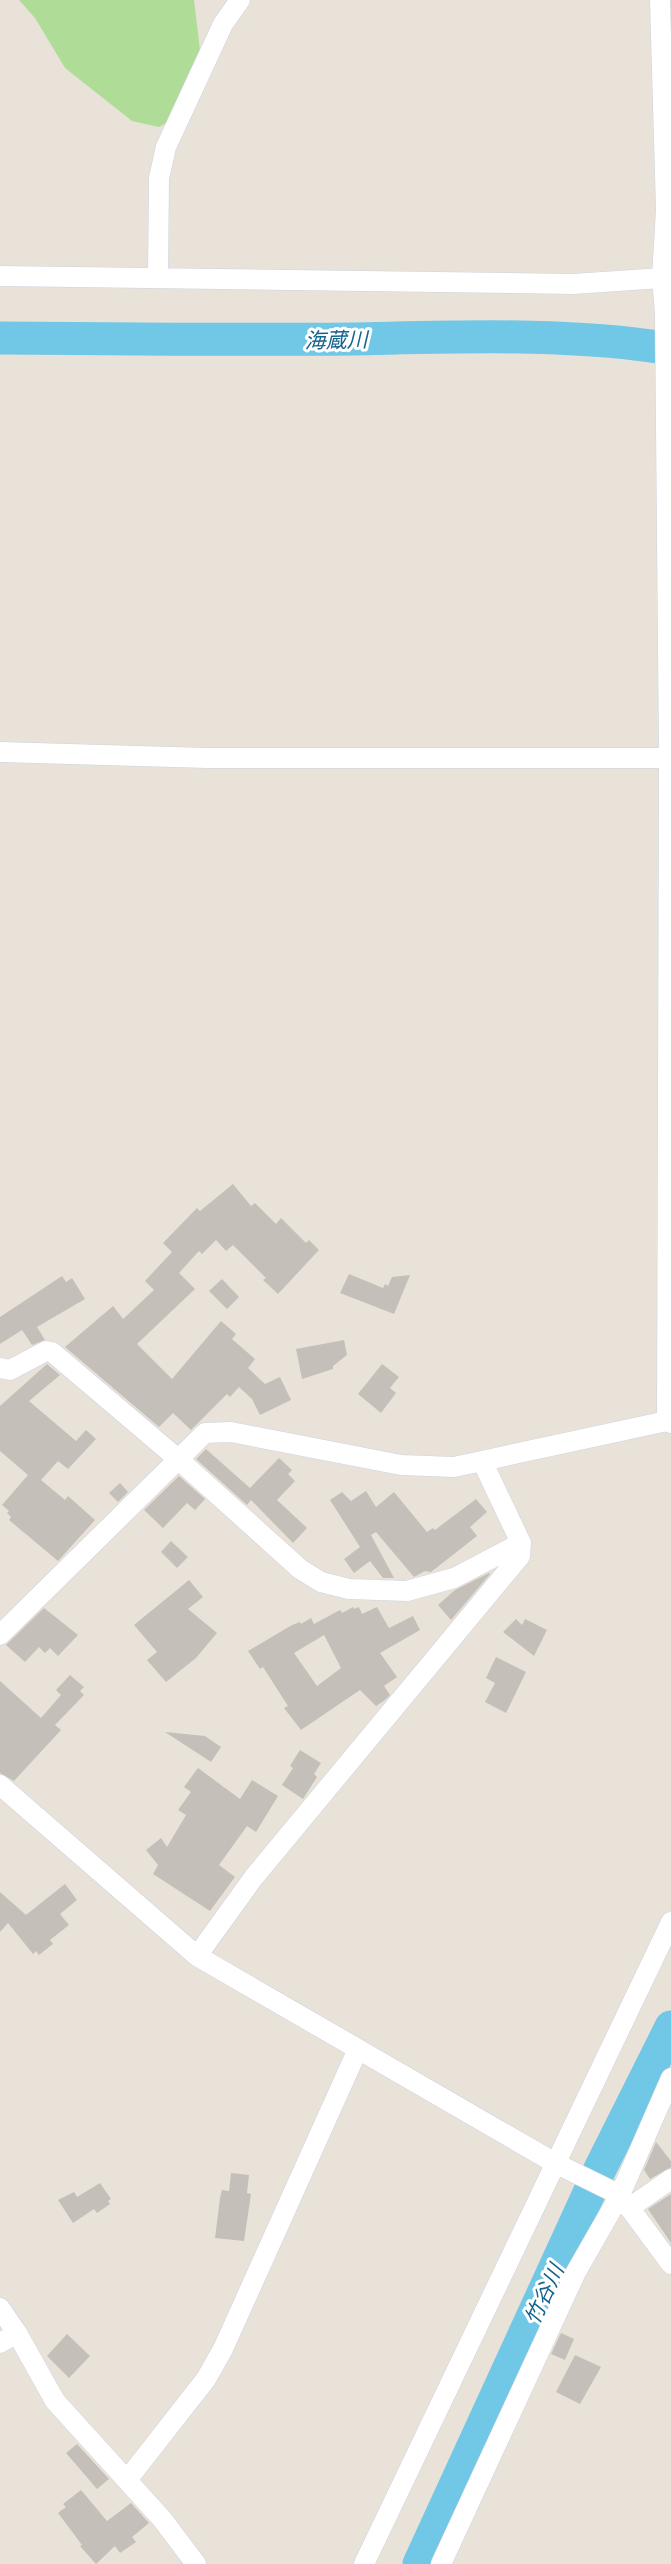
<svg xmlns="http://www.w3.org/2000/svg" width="671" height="2564" viewBox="0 0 671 2564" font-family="Lato,'Noto Sans JP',sans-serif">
<rect width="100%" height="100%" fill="#e9e2d9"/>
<path fill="#afdd98" d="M19,0H194L200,50L184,113L159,127L132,121L65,68L35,18Z"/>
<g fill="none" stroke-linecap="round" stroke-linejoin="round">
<path stroke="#70c7e6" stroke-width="33" d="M0,338C118,339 236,340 354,339C456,337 571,332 671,349
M419,2564L601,2167L671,2027"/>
</g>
<path fill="#c4bfb9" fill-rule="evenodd" d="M233,1184L251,1206L255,1203L276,1224L281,1218L306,1243L309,1240L319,1250L278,1294L263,1280L266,1278L233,1245L226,1251L216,1240L202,1254L199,1251L179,1273L195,1289L137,1344L172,1379L221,1321L236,1334L232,1339L255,1359L248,1368L265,1384L280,1377L291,1400L260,1415L252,1399L239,1387L230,1397L227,1394L191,1430L173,1413L159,1427L65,1347L113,1306L123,1319L154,1290L145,1281L172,1252L163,1243L197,1208L200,1211Z
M349,1274L383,1288L385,1284L388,1286L392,1277L410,1275L394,1314L340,1293Z
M62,1276L66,1282L72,1278L85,1299L37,1327L45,1340L32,1345L22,1330L0,1344V1317Z
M222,1279L239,1297L227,1309L209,1291Z
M344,1340L347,1355L333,1366V1369L302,1379L296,1349Z
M47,1364L60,1375L29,1401L76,1441L41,1480L65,1500L68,1496L95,1520L58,1561L9,1520L11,1517L7,1513L9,1511L2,1505L28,1475L0,1451V1406Z
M382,1364L399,1377L390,1388L396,1393L381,1413L358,1394Z
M86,1430L96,1439L68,1469L58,1461Z
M206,1449L250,1488L279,1458L292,1470L288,1474L295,1481L277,1500L307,1528L293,1543L251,1500L247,1505L196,1459Z
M179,1476L205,1499L195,1510L187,1503L163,1528L144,1510Z
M120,1483L128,1492L118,1502L109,1493Z
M366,1491L376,1507L394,1492L427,1532L433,1528L435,1530L476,1499L487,1512L470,1527L477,1536L431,1572L425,1571L414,1577L376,1532L371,1535L394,1578H383L370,1561L354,1573L344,1559L360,1547L330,1500L342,1492L351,1501Z
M171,1541L188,1557L177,1568L161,1552Z
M489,1573L490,1574L451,1620L438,1605L455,1590Z
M189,1580L203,1597L188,1609L217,1633L196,1658L166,1682L147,1660L157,1652L134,1625Z
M353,1607L354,1609L359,1607L362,1614L377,1607L389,1628L413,1616L420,1630L380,1653L397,1677L384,1686L390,1695L385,1700L376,1706L360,1690L301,1730L284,1708L288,1706L263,1667L260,1669L248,1651L292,1625L300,1622L301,1624L311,1618L314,1624L340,1610L342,1613ZM324,1635L341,1668L317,1686L294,1653Z
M44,1608L78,1635L58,1656L50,1648L45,1653L39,1647L25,1662L6,1645Z
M516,1619L522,1625L525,1619L547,1630L534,1656L503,1632Z
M496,1657L526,1672L506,1713L485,1702L495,1683L486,1678Z
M70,1675L84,1687L80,1691L84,1695L55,1725L61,1730L14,1781L0,1773V1681L41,1718L61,1695L56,1690Z
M165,1732L205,1736L221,1747L211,1762Z
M300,1750L321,1763L314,1774L317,1777L303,1799L282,1785L293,1768L290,1766Z
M198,1768L240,1799L252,1780L278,1796L256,1832L247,1826L219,1865L235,1877L210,1911L153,1874L158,1865L146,1850L161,1838L167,1847L186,1815L178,1810L191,1792L184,1787Z
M65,1884L77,1900L60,1914L69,1925L50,1940L53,1944L39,1955L36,1951L33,1954L8,1923L0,1932V1892L26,1915Z
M656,2142L671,2161V2167L650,2179L644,2170Z
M231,2173L249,2175L247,2193L251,2194L244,2241L215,2238L220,2198L222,2190L229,2191Z
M100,2183L111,2199L108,2201L110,2204L97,2213L94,2209L73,2223L58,2200L74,2192L77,2197Z
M671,2194V2243L648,2209Z
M561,2333L574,2339L565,2360L551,2354Z
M67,2334L90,2356L69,2378L47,2356Z
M575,2355L601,2367L580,2404L556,2392Z
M77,2444L109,2479L97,2489L66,2453Z
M81,2490L107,2521L131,2503L149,2523L132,2537L136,2542L120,2553L115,2546L96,2564L80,2546L82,2545L58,2513L66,2507L63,2504Z"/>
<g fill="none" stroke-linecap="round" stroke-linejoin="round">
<g stroke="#ced2df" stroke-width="21">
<path id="street" d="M660,0L666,210L662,278L665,314L669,758L667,1421
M0,276L573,284L662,278
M158,278L159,178L166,147L223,24L240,0
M0,752L207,758H671
M0,1368L10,1370L46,1351L52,1352L178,1459L300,1569L321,1582L349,1589L407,1591L454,1578L521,1543
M0,1635L205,1433L231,1432L401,1465L454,1467L667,1421L671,1423
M0,1785L197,1956L555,2163L620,2195L671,2264
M197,1956L254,1877L520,1556L521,1543L483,1463
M629,2208L671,2179
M0,2308L17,2333L55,2401L162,2519L196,2564
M0,2343L17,2333
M127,2480L206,2379L223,2349L358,2049
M364,2564L671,1922
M441,2564L576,2272L620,2195L671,2078"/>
</g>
<use href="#street" stroke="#fff" stroke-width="20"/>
</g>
<g text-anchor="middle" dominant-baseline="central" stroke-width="6" stroke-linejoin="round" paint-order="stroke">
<g font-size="21" font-style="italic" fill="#14648d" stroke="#fff">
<text transform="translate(336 339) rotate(-1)">海蔵川</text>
<text transform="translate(543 2294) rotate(-65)">竹谷川</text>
</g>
</g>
</svg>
